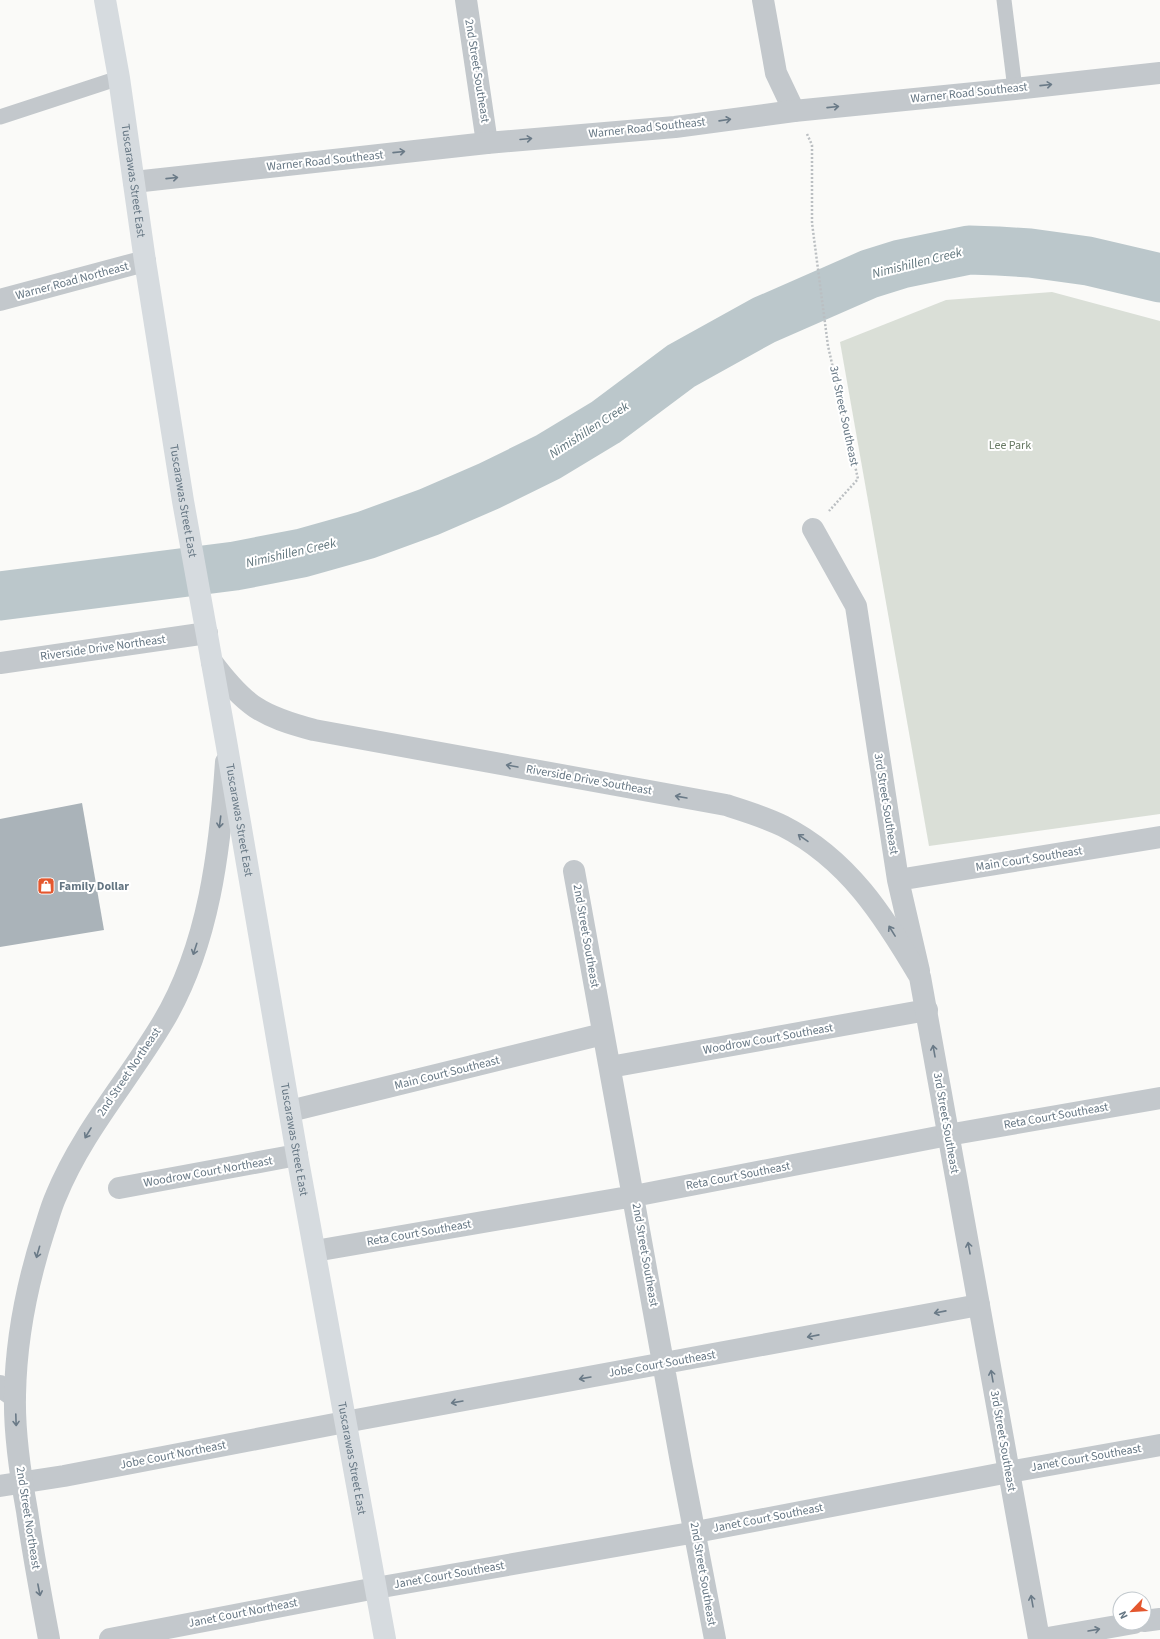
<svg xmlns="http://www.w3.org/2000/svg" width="1160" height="1639" viewBox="0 0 1160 1639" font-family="'Source Sans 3',sans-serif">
<rect width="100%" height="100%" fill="#fafaf8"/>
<path fill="#dadfd7" d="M1052,292L1160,321V814L929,846L840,342L946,300Z"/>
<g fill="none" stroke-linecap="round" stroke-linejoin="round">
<path stroke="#bbc7cb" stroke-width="49" d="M0,596L235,566L302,553L366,535L429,512L489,486L548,457L606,422L681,366L764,320L869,274L901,264L969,250L998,251L1030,253L1088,261L1160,278"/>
</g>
<path fill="#aab3b9" d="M82,803L104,930L0,947V819Z"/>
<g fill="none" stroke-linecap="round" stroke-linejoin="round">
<path stroke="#bbbfc2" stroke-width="2.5" stroke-dasharray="2 2" stroke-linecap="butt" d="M807,134L812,145V223L828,346L858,479L829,511"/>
<path stroke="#c3c8cc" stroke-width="15" d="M1004,0L1015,89
M0,117L119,78"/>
<path stroke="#c3c8cc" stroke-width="22" d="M466,0L487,143
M763,0L776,73L794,111
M0,300L145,261
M813,529L856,606L898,880L919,971
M0,663L207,633
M574,871L681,1462L715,1639
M898,880L1160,837
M610,1067L927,1010
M290,1111L603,1034
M119,1188L297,1155
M315,1251L634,1196L948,1135L1160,1098
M0,1386L15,1397
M0,1486L64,1476L345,1422L979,1305
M1144,1621L1160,1619
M110,1639L376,1588L696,1532L1009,1472L1160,1445
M1042,1639L1134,1623"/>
<path stroke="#c3c8cc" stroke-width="22" d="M134,182L487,143L675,127L794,111L1015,89L1160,73
M212,662C245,706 261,716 314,730L726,805C745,811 765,817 783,826C848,859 884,916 920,977L1039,1639
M49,1639C41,1596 33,1554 27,1511C20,1473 14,1434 15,1395C16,1339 27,1284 44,1231C48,1219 51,1207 56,1196C82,1132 128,1081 163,1022C209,945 220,850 226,762"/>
<path stroke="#d6dbdf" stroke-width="22" id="s1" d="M105,0L119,78L145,261L183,501L226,741L297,1155L385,1639"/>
</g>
<defs><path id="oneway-shaft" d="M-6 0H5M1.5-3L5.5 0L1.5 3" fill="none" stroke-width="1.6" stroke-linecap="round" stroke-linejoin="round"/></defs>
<g stroke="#6a7a87">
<use href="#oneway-shaft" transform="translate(1046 85) rotate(-6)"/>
<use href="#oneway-shaft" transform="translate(833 107) rotate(-6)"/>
<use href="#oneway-shaft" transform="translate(725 120) rotate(-8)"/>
<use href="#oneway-shaft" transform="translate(526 139) rotate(-5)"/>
<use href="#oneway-shaft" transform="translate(399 152) rotate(-6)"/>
<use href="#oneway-shaft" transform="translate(172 178) rotate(-6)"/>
<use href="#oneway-shaft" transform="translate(512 766) rotate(-170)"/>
<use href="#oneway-shaft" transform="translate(681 797) rotate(-170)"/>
<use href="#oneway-shaft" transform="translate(220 822) rotate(97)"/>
<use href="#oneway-shaft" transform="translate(803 838) rotate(-145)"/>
<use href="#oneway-shaft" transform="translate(892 931) rotate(-122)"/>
<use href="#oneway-shaft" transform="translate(195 949) rotate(108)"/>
<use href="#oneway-shaft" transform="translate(934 1051) rotate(-100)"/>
<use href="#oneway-shaft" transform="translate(88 1133) rotate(121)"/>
<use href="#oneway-shaft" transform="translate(969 1248) rotate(-100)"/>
<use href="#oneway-shaft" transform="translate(38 1252) rotate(106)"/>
<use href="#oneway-shaft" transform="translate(940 1312) rotate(169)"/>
<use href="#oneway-shaft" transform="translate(813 1336) rotate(169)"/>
<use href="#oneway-shaft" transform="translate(992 1376) rotate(-100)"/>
<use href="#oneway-shaft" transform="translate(585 1378) rotate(170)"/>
<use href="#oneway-shaft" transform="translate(457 1402) rotate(170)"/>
<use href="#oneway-shaft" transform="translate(16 1420) rotate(88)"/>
<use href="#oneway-shaft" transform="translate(39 1590) rotate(79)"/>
<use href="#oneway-shaft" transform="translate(1032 1601) rotate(-100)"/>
<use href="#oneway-shaft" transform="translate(1094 1630) rotate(-10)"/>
</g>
<defs>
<g id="shop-square" transform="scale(0.9)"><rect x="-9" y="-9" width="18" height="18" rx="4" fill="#e4572e" stroke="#fff"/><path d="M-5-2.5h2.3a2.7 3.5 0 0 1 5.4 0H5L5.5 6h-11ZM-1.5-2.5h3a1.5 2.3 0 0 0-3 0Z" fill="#fff"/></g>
</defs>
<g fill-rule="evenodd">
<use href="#shop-square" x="46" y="886"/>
</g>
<g text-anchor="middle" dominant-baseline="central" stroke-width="4" stroke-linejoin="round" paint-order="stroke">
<g font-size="12" fill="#657683" stroke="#fff">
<text transform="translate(477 71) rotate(81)">2nd Street Southeast</text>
<text transform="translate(969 93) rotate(-6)">Warner Road Southeast</text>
<text transform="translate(647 128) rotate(-6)">Warner Road Southeast</text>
<text transform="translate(325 161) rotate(-6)">Warner Road Southeast</text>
<text stroke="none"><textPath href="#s1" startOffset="183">Tuscarawas Street East</textPath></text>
<text transform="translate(72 281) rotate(-15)">Warner Road Northeast</text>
<text transform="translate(844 416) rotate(78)">3rd Street Southeast</text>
<text stroke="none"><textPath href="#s1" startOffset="507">Tuscarawas Street East</textPath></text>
<text transform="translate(103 648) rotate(-8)">Riverside Drive Northeast</text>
<text transform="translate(589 780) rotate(10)">Riverside Drive Southeast</text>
<text transform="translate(886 804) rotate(81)">3rd Street Southeast</text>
<text stroke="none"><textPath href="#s1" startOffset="831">Tuscarawas Street East</textPath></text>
<text transform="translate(1029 859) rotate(-9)">Main Court Southeast</text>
<text transform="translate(586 936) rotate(80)">2nd Street Southeast</text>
<text transform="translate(768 1039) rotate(-10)">Woodrow Court Southeast</text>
<text transform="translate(129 1072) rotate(-56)">2nd Street Northeast</text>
<text transform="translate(447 1073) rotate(-14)">Main Court Southeast</text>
<text transform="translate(1056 1116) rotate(-10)">Reta Court Southeast</text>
<text transform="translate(946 1123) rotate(80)">3rd Street Southeast</text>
<text stroke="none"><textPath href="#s1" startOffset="1155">Tuscarawas Street East</textPath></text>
<text transform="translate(208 1172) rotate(-10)">Woodrow Court Northeast</text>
<text transform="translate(738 1176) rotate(-11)">Reta Court Southeast</text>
<text transform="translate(419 1233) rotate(-10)">Reta Court Southeast</text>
<text transform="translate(645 1255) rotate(80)">2nd Street Southeast</text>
<text transform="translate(662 1364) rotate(-10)">Jobe Court Southeast</text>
<text transform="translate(1003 1441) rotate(80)">3rd Street Southeast</text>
<text transform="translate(173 1455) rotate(-11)">Jobe Court Northeast</text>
<text transform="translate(1086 1458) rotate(-10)">Janet Court Southeast</text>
<text stroke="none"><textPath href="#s1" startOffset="1479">Tuscarawas Street East</textPath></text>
<text transform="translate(28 1518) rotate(81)">2nd Street Northeast</text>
<text transform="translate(768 1518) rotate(-11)">Janet Court Southeast</text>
<text transform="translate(703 1574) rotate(80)">2nd Street Southeast</text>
<text transform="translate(449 1575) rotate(-10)">Janet Court Southeast</text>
<text transform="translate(243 1613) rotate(-11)">Janet Court Northeast</text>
</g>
<g font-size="12" fill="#687a64" stroke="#fff">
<text x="1010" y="445">Lee Park</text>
</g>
<g font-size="12" font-weight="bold" fill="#657683" stroke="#fff" text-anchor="start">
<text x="59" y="886">Family Dollar</text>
</g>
<g font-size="13" font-style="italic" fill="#60757c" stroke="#fff">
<text transform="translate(917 263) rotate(-14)">Nimishillen Creek</text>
<text transform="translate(589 430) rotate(-33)">Nimishillen Creek</text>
<text transform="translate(291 553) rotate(-13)">Nimishillen Creek</text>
</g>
</g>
<g transform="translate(1132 1611) rotate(245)"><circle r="19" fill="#ffffff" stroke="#c1c8cd"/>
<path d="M0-3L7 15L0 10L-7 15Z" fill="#e4572e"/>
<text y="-6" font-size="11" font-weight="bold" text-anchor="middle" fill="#657683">N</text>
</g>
</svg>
